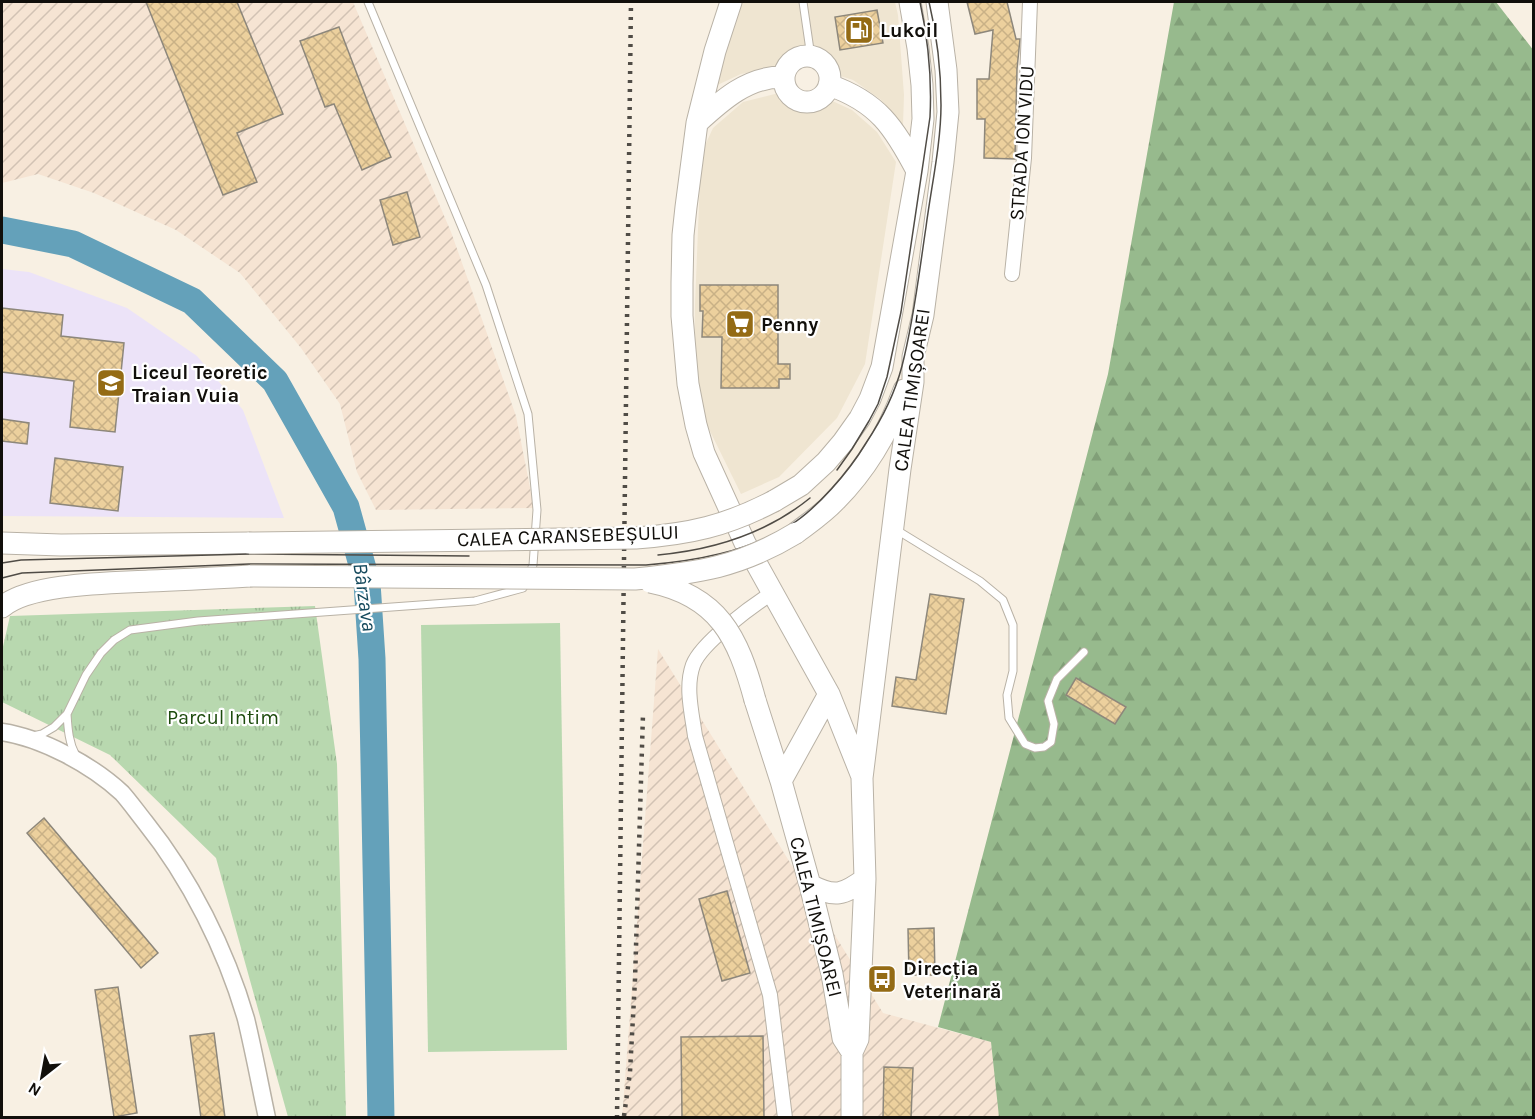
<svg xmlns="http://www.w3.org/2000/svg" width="1535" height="1119" viewBox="0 0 1535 1119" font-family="Karla,sans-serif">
<defs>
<pattern id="industrial-furrows" width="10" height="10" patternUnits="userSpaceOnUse" patternTransform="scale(1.5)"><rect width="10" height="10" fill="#f6e4d3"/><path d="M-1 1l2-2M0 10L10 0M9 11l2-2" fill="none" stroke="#d2c2b4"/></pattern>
<pattern id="forest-firs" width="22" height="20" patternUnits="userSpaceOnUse" patternTransform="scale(1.5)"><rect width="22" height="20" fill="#97ba8d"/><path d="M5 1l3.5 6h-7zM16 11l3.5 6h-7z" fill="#819f78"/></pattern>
<pattern id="park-tufts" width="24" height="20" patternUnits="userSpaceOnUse" patternTransform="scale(1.5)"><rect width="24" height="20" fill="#b8d8af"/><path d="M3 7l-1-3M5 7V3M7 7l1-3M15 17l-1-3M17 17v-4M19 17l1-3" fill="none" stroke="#9db895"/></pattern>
<pattern id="building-cross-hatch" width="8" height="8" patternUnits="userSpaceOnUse" patternTransform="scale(1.5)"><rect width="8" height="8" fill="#ecd09d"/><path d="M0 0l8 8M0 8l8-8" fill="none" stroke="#c9b186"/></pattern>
</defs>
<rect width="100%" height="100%" fill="#f8f0e3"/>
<path fill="#efe5d1" d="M740,2H895L898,15L904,95L903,125L880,99L853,80L834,74L827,62L812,54L794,56L784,65L741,74L711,88Z
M783,92L796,104L815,106L828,99L852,110L877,132L896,162L865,364L837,418L779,477L741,494L707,425L699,399L694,374L695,305L701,154L713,128L743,102Z"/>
<path fill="url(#industrial-furrows)" d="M2,2H353L451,232L472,291L516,416L534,508L376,510L357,472L340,404L301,348L240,273L176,230L94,193L38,174L2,183Z
M658,649L883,1013L991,1042L1000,1112L999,1118H622Z"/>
<path fill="#ece3f8" d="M2,269L29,272L127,308L197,356L243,410L284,518L2,516Z"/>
<path fill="url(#forest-firs)" d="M1174,2H1496L1534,51L1533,1117H999L991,1042L938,1027L1108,374Z"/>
<path fill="url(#park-tufts)" d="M315,606L337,764L346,1117H288L216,858L110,755L2,702V651L10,616Z"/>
<path fill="#b8d8af" d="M560,623L567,1050L428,1052L421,625Z"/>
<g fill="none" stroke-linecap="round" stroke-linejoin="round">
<path stroke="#64a1ba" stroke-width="27" d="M2,230L73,244L192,301L275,381L346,507L367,583L372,659L381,1118"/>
</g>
<path fill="url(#building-cross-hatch)" stroke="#8d877b" stroke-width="1.5" d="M146,2H237L283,114L237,133L257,182L223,195Z
M967,2H1007L1016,39H1020L1017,69L1015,159L984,158L985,119H977V79H989L993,30L975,34Z
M877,10L883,43L840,50L835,17Z
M339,27L370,108L391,157L362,170L334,104L325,107L300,41Z
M407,192L420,237L393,245L380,200Z
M700,285H778V364H790V379H779V388H721L722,337H702L703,311H700Z
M2,308L63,315L61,336L124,343L115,432L70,427L74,381L2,372Z
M2,419L29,423L27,444L2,441Z
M55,458L123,467L118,511L50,503Z
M930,594L964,599L946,714L892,706L896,677L916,680Z
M1076,678L1126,707L1115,724L1066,695Z
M44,818L158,953L141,968L27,833Z
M727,891L750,973L722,981L699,899Z
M934,928L935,975H909L908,929Z
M118,987L137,1113L114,1117L95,990Z
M214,1033L225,1118H201L190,1036Z
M763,1036L764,1118H682L681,1037Z
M884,1067L913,1068L911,1118H883Z"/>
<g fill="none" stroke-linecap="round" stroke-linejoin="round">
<g stroke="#b9b2a6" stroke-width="9">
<path id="service" d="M803,2L811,57
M895,529L980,581L1003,600L1013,625V671L1007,695L1009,718L1025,744L1035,748L1044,747L1051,742L1054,724L1048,701L1057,679L1084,652
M67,714C68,730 69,743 76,756
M33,736L42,734L54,727L67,714L86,675L101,653L114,640L130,630L198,621L475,601L523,588L533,565L537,510L528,414L486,285L368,2"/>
</g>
<g stroke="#b9b2a6" stroke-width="16">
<path id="minor" d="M1012,274L1024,158L1030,2
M772,593C752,606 701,643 693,665C685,687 692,714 695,736L770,995L785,1118"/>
</g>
<g stroke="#b9b2a6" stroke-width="19">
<path id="tertiary" d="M2,732C42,738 92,765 122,793C130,802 137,812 145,822C190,878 226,950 246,1019C254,1052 260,1085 267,1118"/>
</g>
<g stroke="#b9b2a6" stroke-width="23">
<path id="primary" d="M731,2L715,51L697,123L686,207L683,235L682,283V316L688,384L696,425L704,453L745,543L829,694L861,774
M784 79a23 23 0 1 1 46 0a23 23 0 1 1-46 0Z
M829,85C878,102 894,127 917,171
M697,123C721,101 748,76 784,77
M774,501L801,485L826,462L843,442L860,418L870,399L882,367L917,171L923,119L922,85L918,48L910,2
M796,533C809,523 824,513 836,500C866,470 889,430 904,390
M2,543L61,545L249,543
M2,607C30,583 111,583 149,581C182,580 216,578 250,576
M829,694L781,781L810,885L832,974L843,1038L852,1052
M755,700L781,781
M810,885C835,898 843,895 865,879
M852,1118V1052L858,1039L865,879L862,778L900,469L913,382V357L923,315L943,162L948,112L946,70L937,2"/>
</g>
<use href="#service" stroke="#fff" stroke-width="7"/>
<use href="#minor" stroke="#fff" stroke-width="14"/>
<use href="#tertiary" stroke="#fff" stroke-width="16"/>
<use href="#primary" stroke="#fff" stroke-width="21"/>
<path stroke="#504c46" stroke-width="1.5" d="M837,470L852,449L869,421L878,404L887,377L901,312L930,117C932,78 928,39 920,2
M658,555C713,550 767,533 810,498
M2,563L21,560L249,554L469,556
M2,578L22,573L249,564L646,565C696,561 746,552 789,526C817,509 849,471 866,443C882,419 895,393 902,366C914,320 919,273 926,227C931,188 941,144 941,105C941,71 937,35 929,2"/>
<path stroke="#504c46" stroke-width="4.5" stroke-dasharray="3 6" stroke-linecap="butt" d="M624,1116L630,1072L635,980L643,714
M617,1118L631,2"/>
<g stroke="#b9b2a6" stroke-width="23" stroke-linecap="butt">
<path id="primary-bridge" d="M249,543L636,538C690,534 726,526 774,501
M250,576L635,579C698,573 740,567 796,533
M650,582C719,596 738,637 755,700"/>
</g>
<use href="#primary-bridge" stroke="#fff" stroke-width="21"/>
</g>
<defs>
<g id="fuel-square" transform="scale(1.5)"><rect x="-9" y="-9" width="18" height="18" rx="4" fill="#946b15" stroke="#fff"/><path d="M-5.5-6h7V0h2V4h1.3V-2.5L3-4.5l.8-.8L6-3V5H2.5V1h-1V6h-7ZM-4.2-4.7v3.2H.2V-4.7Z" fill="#fff"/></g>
<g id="supermarket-square" transform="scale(1.5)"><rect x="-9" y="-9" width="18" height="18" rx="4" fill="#946b15" stroke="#fff"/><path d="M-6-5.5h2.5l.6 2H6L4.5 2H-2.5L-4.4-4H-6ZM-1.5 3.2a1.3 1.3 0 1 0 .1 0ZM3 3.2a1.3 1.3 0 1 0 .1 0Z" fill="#fff"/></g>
<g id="school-square" transform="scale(1.5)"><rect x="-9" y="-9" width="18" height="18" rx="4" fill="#946b15" stroke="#fff"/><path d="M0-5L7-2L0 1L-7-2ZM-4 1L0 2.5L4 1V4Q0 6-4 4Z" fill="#fff"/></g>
<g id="bus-square" transform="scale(1.5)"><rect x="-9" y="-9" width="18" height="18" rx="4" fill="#946b15" stroke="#fff"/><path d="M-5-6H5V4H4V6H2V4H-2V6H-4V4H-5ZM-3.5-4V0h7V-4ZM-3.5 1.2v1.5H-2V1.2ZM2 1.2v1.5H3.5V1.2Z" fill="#fff"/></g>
</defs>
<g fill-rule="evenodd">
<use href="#fuel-square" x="859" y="30"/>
<use href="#supermarket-square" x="740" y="324"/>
<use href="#school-square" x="111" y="383"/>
<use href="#bus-square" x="882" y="979"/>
</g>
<g text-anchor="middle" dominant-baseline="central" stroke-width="4.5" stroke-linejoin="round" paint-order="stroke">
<g font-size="20" font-weight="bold" fill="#110f0b" stroke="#fff" text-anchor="start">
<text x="880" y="30">Lukoil</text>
<text x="761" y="324">Penny</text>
<text x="132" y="372">Liceul Teoretic<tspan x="132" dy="23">Traian Vuia</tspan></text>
<text x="903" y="968">Direcția<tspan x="903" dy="23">Veterinară</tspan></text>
</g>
<g font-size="20" fill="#110f0b" stroke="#fff">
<text transform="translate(1022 143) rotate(-86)">STRADA ION VIDU</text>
<text transform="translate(912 390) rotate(-82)">CALEA TIMIȘOAREI</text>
<text transform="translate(568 536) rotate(-2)">CALEA CARANSEBEȘULUI</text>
<text transform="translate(816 917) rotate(76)">CALEA TIMIȘOAREI</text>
</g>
<g font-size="20" fill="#1d4b0d" stroke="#fff">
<text x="223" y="717">Parcul Intim</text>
</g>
<g font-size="21" font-style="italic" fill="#164a5d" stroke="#fff">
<text transform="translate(365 597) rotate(82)">Bârzava</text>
</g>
</g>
<rect width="1535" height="1119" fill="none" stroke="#110f0b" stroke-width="6"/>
<g transform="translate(42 1077) rotate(211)" stroke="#ffffff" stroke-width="4.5" paint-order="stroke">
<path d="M0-4.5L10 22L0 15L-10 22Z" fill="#110f0b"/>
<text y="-9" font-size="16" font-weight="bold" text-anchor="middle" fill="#110f0b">N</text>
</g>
</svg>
